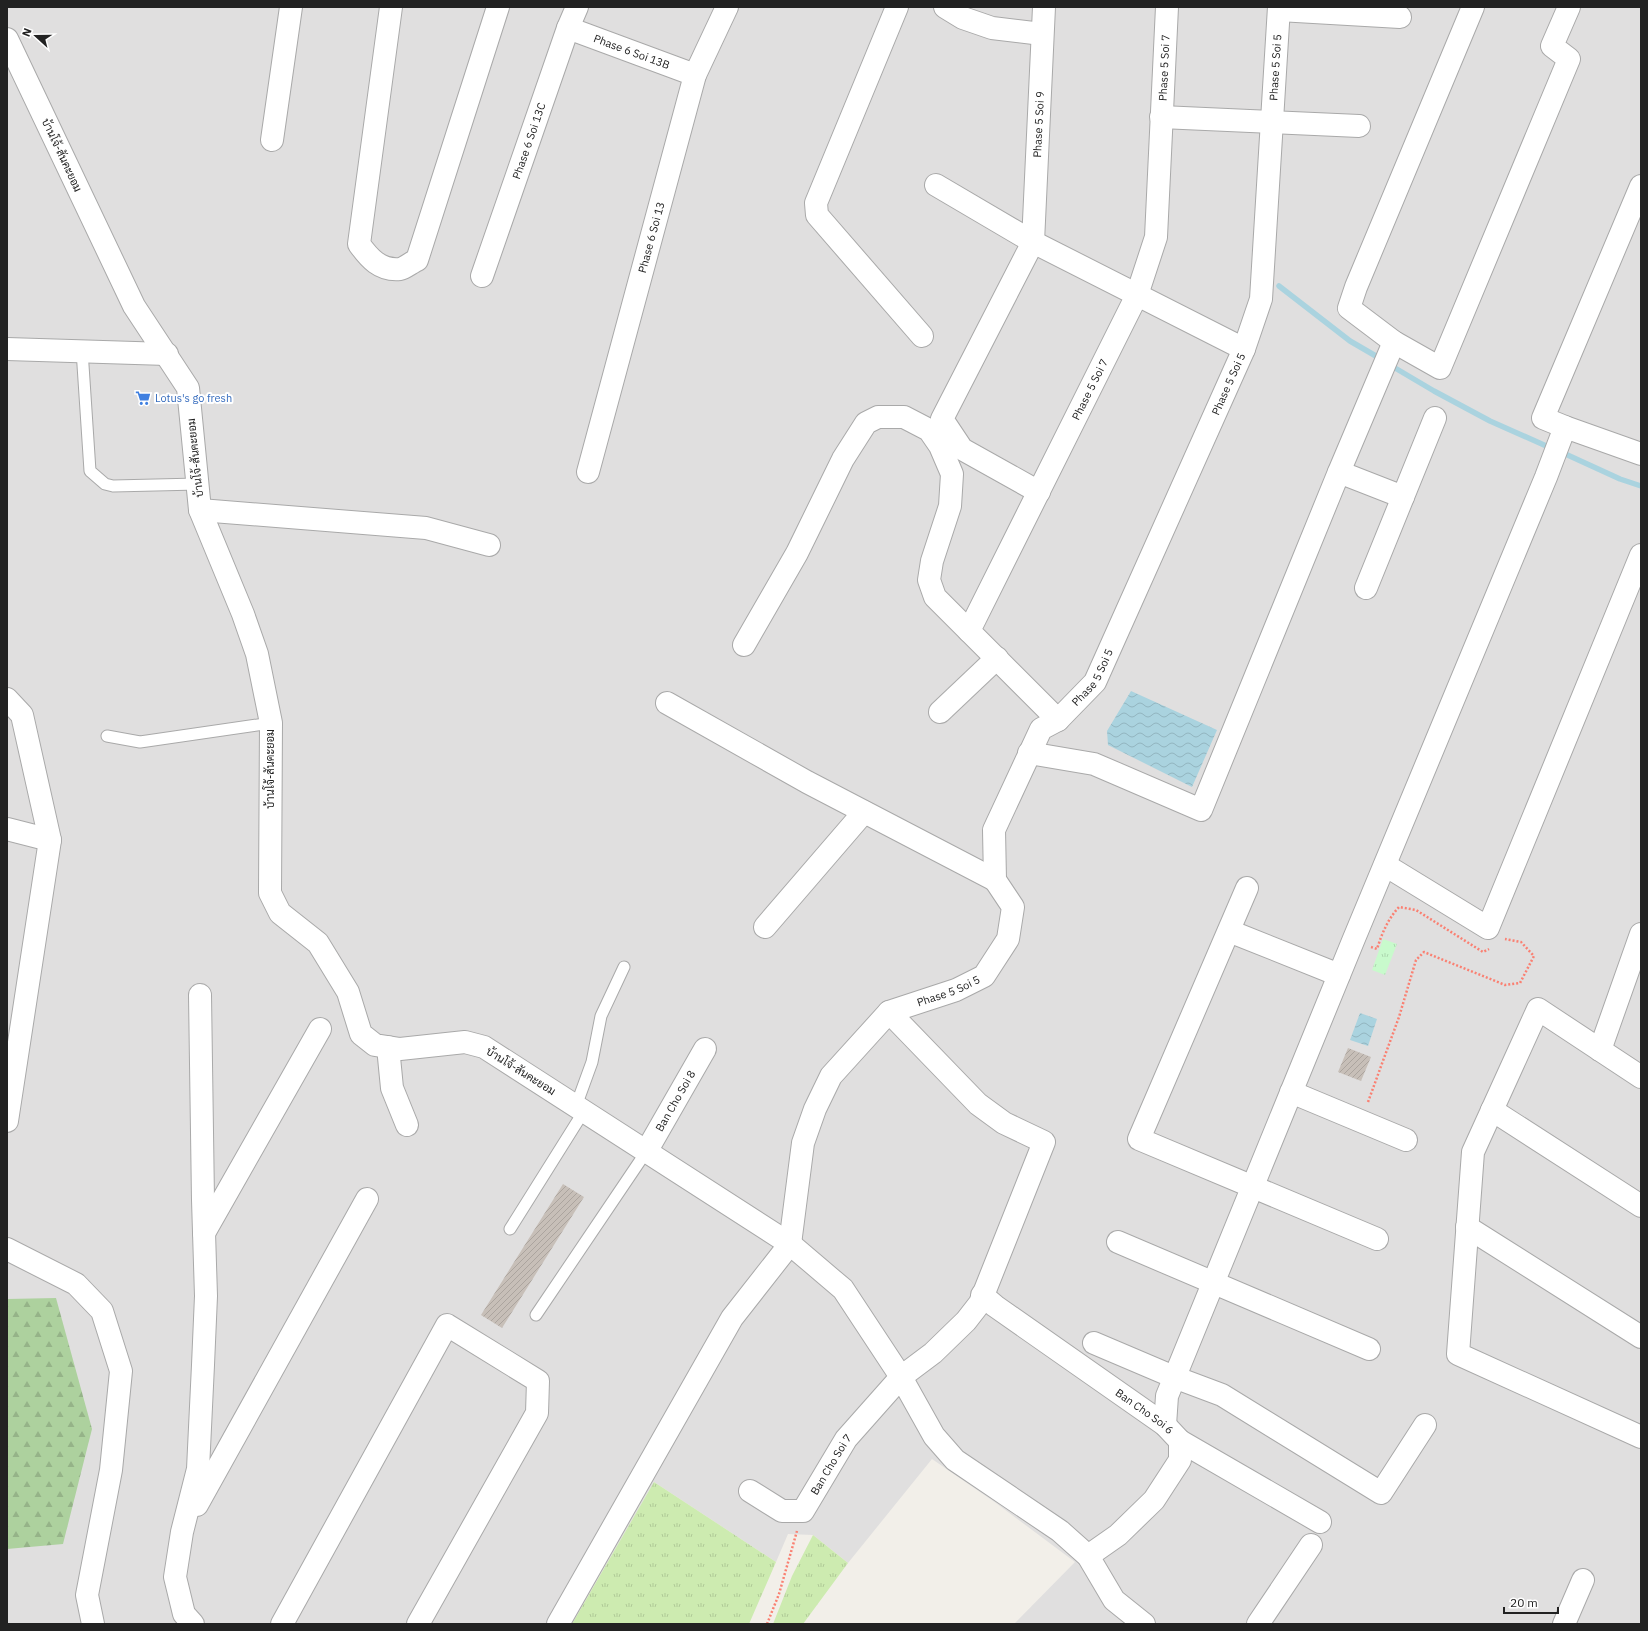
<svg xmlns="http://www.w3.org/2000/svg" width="1648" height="1631" viewBox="0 0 1648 1631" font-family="'IBM Plex Sans',Sarabun,sans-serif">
<defs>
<pattern id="grass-tufts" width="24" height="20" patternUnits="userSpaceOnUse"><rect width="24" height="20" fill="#cdebb0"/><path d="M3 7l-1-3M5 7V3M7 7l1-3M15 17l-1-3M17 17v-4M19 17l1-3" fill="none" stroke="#b0c997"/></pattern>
<pattern id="forest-firs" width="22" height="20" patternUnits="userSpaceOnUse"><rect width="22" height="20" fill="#add19e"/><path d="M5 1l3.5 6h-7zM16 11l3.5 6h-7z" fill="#95b388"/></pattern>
<pattern id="park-tufts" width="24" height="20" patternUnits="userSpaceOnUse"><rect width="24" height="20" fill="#c8facc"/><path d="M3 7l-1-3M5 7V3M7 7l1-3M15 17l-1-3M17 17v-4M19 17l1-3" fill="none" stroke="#acd6af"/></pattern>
<pattern id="water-waves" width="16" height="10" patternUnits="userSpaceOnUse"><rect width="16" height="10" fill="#aad3df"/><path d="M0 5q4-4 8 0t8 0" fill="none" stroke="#92b5bf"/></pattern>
<pattern id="building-hatch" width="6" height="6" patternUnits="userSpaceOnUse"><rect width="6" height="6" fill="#c7bfb8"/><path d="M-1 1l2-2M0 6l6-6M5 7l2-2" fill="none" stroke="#aba49e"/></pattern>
</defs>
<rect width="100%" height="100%" fill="#f2efe9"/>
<path fill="#e0dfdf" d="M7,7H1641V1624H1014L1075,1562L996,1503L932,1459L848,1563L813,1535L788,1534L776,1562L654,1482L572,1624H7Z"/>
<path fill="url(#grass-tufts)" d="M654,1482L776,1562L749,1624H572Z
M813,1535L848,1563L803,1624H773L792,1576Z"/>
<path fill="url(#forest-firs)" d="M56,1298L92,1429L63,1544L7,1549V1299Z"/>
<path fill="url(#park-tufts)" d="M1383,939L1397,944L1385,975L1372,970Z"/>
<path fill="url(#water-waves)" d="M1131,691L1217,730L1192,787L1108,745L1107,731Z
M1360,1013L1377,1019L1368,1046L1350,1040Z"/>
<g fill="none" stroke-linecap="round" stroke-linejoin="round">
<path stroke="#aad3df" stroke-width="5.5" d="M1279,286L1350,341L1381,359
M1390,365L1434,391L1490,421L1553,449
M1561,452L1620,479L1641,486"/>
</g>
<path fill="url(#building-hatch)" d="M1348,1048L1371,1057L1361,1081L1338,1072Z
M563,1184L584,1197L502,1328L481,1315Z"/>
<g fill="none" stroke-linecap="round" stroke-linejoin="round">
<g stroke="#a9a9a9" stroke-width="13">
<path id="lane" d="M82,350L90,471L105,484L113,486L198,484
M107,736L140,742L271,723
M576,1106L592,1062L601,1016L624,967
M510,1229L584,1111
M536,1315L646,1152"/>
</g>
<g stroke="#a9a9a9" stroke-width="24">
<g id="street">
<path d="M391,7L359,244C369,258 380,271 400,269C405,268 412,262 417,260L498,7"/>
<path d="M897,7L816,203L817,215L922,336"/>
<path d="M945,7L963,18L992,28L1042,34"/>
<path d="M1473,7L1356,287L1349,308L1394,342L1440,368L1569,59L1552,46L1569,7"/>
<path d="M1279,10L1400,17"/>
<path id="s1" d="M568,28L695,75"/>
<path d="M7,39L134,306L188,388L200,510L243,614L257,654L271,723L270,893L280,913L318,943L348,992L361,1034L375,1045L400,1049L465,1042L484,1047L790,1244L843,1289L901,1377L934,1436L955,1460L1060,1531L1088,1556L1114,1600L1144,1624"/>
<path d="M1161,117L1359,126"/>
<path d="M272,140L291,7"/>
<path d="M936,185L1033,242L1244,349"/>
<path id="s2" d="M482,276L568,28L577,7"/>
<path d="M7,349L167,354"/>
<path d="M1565,427L1543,418L1641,186"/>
<path id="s3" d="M588,472L695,75L727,7"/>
<path d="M1339,472L1394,342"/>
<path id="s4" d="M1039,492L962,449L942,419L1033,242L1044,7"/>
<path d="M200,510L426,528L489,545"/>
<path d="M1366,588L1435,418"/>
<path d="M744,645L797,553L843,459L866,423L878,417H904L929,430L940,446L952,474L950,506L932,561L929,580L935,597L969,631"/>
<path d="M7,699L22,715L50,840L7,1121"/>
<path d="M667,703L807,782L995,880"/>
<path d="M940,712L997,658"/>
<path id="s5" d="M1058,720L969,631L1137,295L1156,237L1167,7"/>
<path d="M1029,753L1094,764L1201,810L1339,472L1403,497"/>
<path d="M7,829L50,840"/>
<path d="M1385,865L1488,928L1641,555"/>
<path d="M1247,888L1139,1139L1377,1239"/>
<path d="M765,927L864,812"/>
<path d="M1229,931L1339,975"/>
<path d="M388,1047L392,1088L407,1125"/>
<path d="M1600,1050L1641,934"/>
<path d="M1641,1077L1538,1009L1473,1152L1458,1354L1641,1437"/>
<path d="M1291,1092L1406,1140"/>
<path d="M1492,1110L1641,1206"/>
<path id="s6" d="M646,1152L705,1049"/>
<path d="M1467,1227L1641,1337"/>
<path d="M204,1233L320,1029"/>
<path d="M1118,1242L1369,1349"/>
<path id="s7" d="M790,1244L803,1143L815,1109L831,1076L889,1012L956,990L984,976L1008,939L1013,907L995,880L994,830L1041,729L1058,720L1095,682L1244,349L1261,299L1279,7"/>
<path d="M7,1249L76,1284L102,1311L121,1371L111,1470L87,1595L93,1624"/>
<path id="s8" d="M982,1295L995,1306L1165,1425L1180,1441V1460L1154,1500L1118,1535L1088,1556"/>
<path d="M1094,1343L1174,1377L1222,1395L1381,1493L1425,1425"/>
<path d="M1165,1425L1167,1396L1353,941L1546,477L1565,427L1641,454"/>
<path d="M1180,1441L1320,1522"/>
<path id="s9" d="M750,1491L782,1511H803L846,1439L901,1377L933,1353L966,1321L980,1303L1044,1142L1004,1123L978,1104L889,1012"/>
<path d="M197,1505L367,1199"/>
<path d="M193,1624L184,1614L175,1577L182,1532L198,1469L203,1365L206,1296L203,1200L200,995"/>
<path d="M282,1624L447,1325L538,1381L537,1413L418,1624"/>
<path d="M558,1624L732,1318L790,1244"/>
<path d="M1258,1624L1311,1545"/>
<path d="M1564,1624L1583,1580"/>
</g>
</g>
<path stroke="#fa8072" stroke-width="2.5" stroke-dasharray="2 2" stroke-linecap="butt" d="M1371,947L1377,949C1382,933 1388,919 1399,907L1416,910L1483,952L1489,949
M1368,1102L1399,1017L1416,960L1424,952L1505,985L1520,983L1534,956L1521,942L1505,939
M767,1624L779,1594L797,1531"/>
<use href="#lane" stroke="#fff" stroke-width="11"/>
<use href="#street" stroke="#fff" stroke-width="22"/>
</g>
<defs>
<g id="supermarket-bare" transform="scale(1.2)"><path d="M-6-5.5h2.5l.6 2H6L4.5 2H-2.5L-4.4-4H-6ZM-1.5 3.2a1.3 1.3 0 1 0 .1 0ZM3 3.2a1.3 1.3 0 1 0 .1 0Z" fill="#3f7fe0" stroke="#fff" stroke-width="2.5" paint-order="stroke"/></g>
</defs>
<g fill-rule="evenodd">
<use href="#supermarket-bare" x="143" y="398"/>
</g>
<g text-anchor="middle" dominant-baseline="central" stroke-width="4" stroke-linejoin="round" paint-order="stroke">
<g font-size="11" fill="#222" stroke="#fff">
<text stroke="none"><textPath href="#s1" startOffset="68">Phase 6 Soi 13B</textPath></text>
<text stroke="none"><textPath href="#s7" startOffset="1355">Phase 5 Soi 5</textPath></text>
<text stroke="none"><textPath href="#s5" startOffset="732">Phase 5 Soi 7</textPath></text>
<text stroke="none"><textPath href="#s4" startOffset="441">Phase 5 Soi 9</textPath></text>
<text stroke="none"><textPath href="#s2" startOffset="143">Phase 6 Soi 13C</textPath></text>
<text transform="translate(62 155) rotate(65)">บ้านโจ้-สันคะยอม</text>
<text stroke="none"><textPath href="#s3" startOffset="243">Phase 6 Soi 13</textPath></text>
<text stroke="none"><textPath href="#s7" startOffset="1032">Phase 5 Soi 5</textPath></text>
<text stroke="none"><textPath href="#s5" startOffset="396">Phase 5 Soi 7</textPath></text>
<text transform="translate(195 458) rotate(-96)">บ้านโจ้-สันคะยอม</text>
<text stroke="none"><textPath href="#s7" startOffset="708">Phase 5 Soi 5</textPath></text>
<text transform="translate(270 769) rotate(-90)">บ้านโจ้-สันคะยอม</text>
<text stroke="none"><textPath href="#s7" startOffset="324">Phase 5 Soi 5</textPath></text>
<text transform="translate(521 1071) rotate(32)">บ้านโจ้-สันคะยอม</text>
<text stroke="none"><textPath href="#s6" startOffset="59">Ban Cho Soi 8</textPath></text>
<text stroke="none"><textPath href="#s8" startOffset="200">Ban Cho Soi 6</textPath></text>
<text stroke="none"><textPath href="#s9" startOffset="113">Ban Cho Soi 7</textPath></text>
</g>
<g font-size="11" fill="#366cbe" stroke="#fff" text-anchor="start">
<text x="155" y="398">Lotus's go fresh</text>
</g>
</g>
<rect width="1648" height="1631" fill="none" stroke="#222222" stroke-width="16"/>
<g transform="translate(36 36) rotate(291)" stroke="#ffffff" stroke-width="3" paint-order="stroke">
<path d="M0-3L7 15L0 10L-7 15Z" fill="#222222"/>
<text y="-6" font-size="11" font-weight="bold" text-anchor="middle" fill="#222222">N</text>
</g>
<path d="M1504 1607v6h54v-6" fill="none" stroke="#222222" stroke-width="2"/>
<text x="1510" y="1607" font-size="12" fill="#222222" stroke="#ffffff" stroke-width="3" paint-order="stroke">20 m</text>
</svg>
